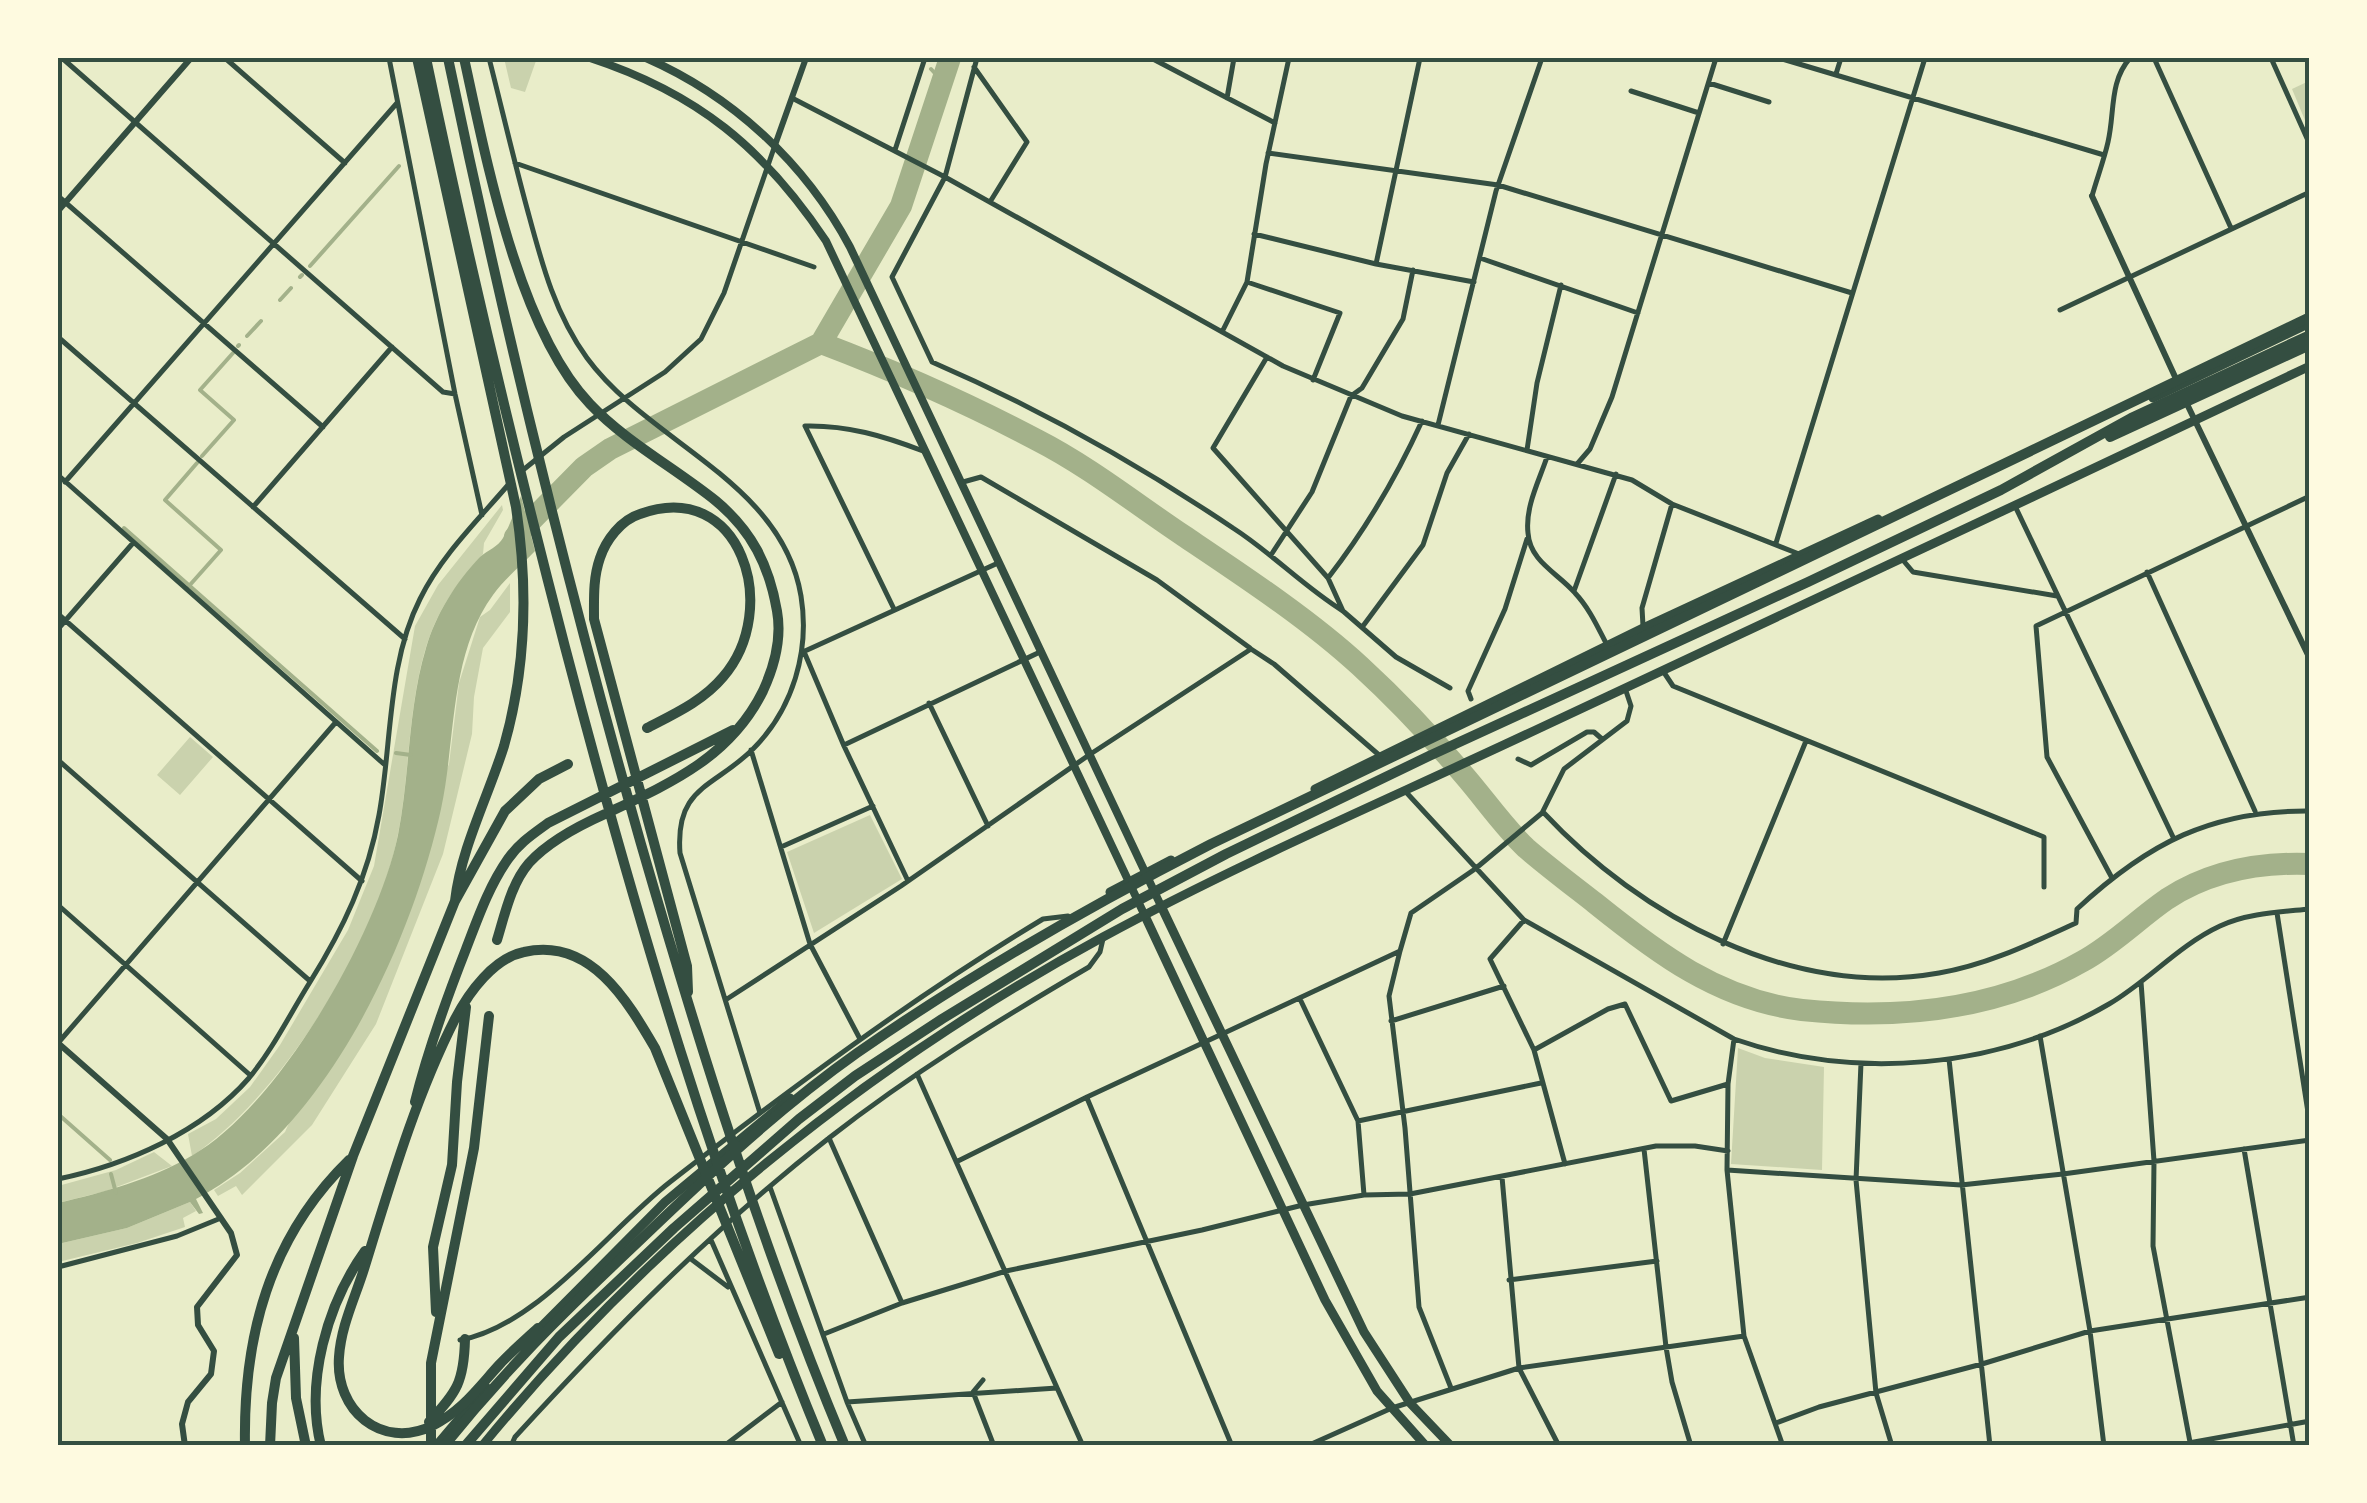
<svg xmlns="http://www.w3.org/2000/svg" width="2367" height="1503" viewBox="0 0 2367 1503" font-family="Figtree,sans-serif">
<rect width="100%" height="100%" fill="#e9edc9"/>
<path fill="#cad2ad" d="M504,58H537L525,92L511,88Z
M2309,81V130L2292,89Z
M502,505L503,510L484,543L483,554C468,572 453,589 442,609C407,671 412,764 398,834C378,940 282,1096 192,1156L188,1134L216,1119L250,1087L280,1045L348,930L374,866L415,626L438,585Z
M510,583V612L483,648L474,697L472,734L443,854L376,1024L312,1125L242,1195L236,1186L218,1196L214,1190L240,1173L285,1132L449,764L459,683L480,617L490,610Z
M190,737L213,757L180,795L157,775Z
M870,815L902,879L814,933L787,852Z
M1738,1048L1765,1058L1824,1067L1822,1170L1731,1164Z
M154,1152L172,1166L106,1191L58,1203V1186L116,1170Z
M190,1202L196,1211L183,1218L185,1227L137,1243L58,1262V1244L127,1228Z"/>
<path fill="#a3b18a" d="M521,496L535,551C521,566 504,579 493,595C449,655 456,740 441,809C411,945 325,1132 196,1199L203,1213L199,1214L190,1202L127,1228L58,1244V1203C104,1192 151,1180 193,1155C280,1105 378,932 398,835C410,774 408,707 426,648C436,614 456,582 480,557C488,550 498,547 503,538C510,525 515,510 521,496Z"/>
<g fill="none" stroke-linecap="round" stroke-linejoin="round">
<path stroke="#a3b18a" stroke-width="4" d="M931,69L943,82
M310,266L399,166
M300,277L302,275
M280,300L291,288
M247,336L261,321
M238,346L239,345
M202,456L234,420L200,390L233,353
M124,528L377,751
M189,586L221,550L165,500L197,463
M396,753L411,755
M58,1114L110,1160
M111,1174L116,1193"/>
<path stroke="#a3b18a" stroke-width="22" d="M821,343L901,206L950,58
M515,537L584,467L610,449L821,343C892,370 969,404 1037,440C1088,466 1136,504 1184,536C1242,575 1309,619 1360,666C1396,699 1432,737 1463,774C1484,798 1503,826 1526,848C1548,867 1572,885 1595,903C1657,953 1719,1000 1802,1010C1898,1020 1997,1010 2083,961C2114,944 2138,919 2167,899C2210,871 2259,862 2310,864"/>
<path stroke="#344e41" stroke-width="5" d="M62,58L443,392L455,394
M225,58L345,163
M389,58L455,394L482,515
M489,58C502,109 514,161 528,212C542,264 555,314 587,358C649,443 782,481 801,596C810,651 793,709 753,749C714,788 675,786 680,853L760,1113
M977,58L945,177L892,277L932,362C1036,407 1138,464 1233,528C1272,553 1304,587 1343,611
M1151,58L1275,123
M1779,58L2104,155
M2154,58L2231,228
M2271,58L2310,145
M974,67L1027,142L990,202
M1836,74L1841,58
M1709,83L1769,102
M1631,91L1699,113
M792,98L945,177L1283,366L1402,416L1632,480L1672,504L1799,554
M1227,98L1234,58
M895,150L925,58
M1268,153L1498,185L1852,293
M515,163L814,267
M58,196L323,427
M2092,196C2097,178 2104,160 2108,142C2115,112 2109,82 2130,58
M1254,234L1376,264L1474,282
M1480,258L1638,313
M1376,264L1420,58
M1247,282L1340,313L1313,380
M2060,310L2310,192
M1222,332L1247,282L1266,164L1289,58
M58,337L405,639
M1267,357L1213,448L1328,578L1343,611L1396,657L1450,688
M1438,425L1496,191L1542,58
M1527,450L1537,383L1561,285
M1547,457C1539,481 1525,507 1528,533C1530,562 1558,573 1575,593C1590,609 1598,628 1608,647
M1578,463L1590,449L1612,397L1716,58
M523,470L564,437L665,372L701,339L724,293L775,145
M58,475L385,765
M65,482L397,103
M963,482L981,477L1157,580L1250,648
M2015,506L2174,839
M253,507L392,347
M1776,543L1925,58
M1271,555L1312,492L1351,396L1362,388L1403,319L1413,270
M1902,559L1913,572L2057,596
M2147,572L2255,811
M1328,578C1366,529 1396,478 1422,421
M1574,591L1616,474
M894,609L805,426C847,425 884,436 923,451
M58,614L362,881
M1363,626L1423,545L1447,473L1469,434
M1643,626L1642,608L1672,504
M58,629L133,543
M805,651L998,563
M805,654L844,746L908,881
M1663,671L1673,686L2044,837V887
M1471,699L1468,691L1505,609L1527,539
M929,703L988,826
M844,745L1040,652
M751,750L810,944L860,1039
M1518,759L1531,765L1587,732H1594L1602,739
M58,760L310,981
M1405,791L1524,920L1734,1039C1855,1081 1998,1069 2109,1004C2147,982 2179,945 2220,926C2247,913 2281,912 2310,909
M1543,812C1641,917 1792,999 1939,973C1987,965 2032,943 2076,923L2077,909C2148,843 2212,810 2310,811
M781,847L873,806
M2112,878L2047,757L2036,626L2310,496
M58,905L250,1075
M2277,913L2310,1125
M1524,920L1490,959L1534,1050L1565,1164
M1723,944L1806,741
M1400,951L1389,996L1405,1128L1419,1307L1451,1388
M2141,982L2154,1161L2153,1246L2190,1442
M727,999L901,886L1089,755L1251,649L1274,664L1379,755
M1300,999L1358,1121L1364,1195
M1391,1021L1504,986
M2040,1036L2090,1331L2104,1446
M1734,1039L1728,1084L1727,1170L1744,1336L1783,1446
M58,1043L336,722
M1534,1050L1608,1009L1625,1004L1671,1101L1728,1084
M1949,1059L1990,1446
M1861,1063L1856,1180L1876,1393L1892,1446
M917,1074L1083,1446
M1087,1098L1232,1446
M1358,1121L1541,1083
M829,1138L902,1303
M1644,1149L1666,1347L1672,1382L1691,1446
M2244,1149L2294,1446
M958,1161L1087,1097L1400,951L1411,913L1475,869L1542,813L1564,769L1627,721L1631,706L1625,688
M1727,1170L1961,1185L2063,1174L2310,1140
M1502,1177L1519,1368L1559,1446
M58,1179C126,1165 202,1132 249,1078C273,1049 290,1014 310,982C343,929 368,877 379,815C392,744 387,664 420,599C441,556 478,520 508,485
M770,1187L847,1402L866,1446
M711,1240L801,1446
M691,1259L728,1287
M58,1267L177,1236L221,1218
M1509,1280L1657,1261
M824,1334L902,1303L1006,1271L1202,1230L1303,1205L1364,1195L1410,1194L1656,1146H1695L1728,1151
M460,1340C538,1326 608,1230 670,1182C790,1089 912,998 1043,919L1068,916
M983,1380L973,1392L994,1446
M847,1402L1057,1388
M1776,1423L1819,1407L1982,1364L2090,1331L2310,1297
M511,1446L515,1437C612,1331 715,1227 829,1138C911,1074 1000,1019 1089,967L1100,952L1103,939
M724,1446L782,1402
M1307,1446L1392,1408L1519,1368L1744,1336
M2172,1446L2310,1421"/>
<path stroke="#344e41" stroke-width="6" d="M775,145L806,58
M2092,196L2177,381
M58,211L191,58
M2186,402L2310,659
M58,1043L167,1139L231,1233L237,1255L197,1307L198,1325L214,1351L211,1374L188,1402L182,1424L185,1446"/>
<path stroke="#344e41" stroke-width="8" d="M590,58C697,93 764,148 826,241L1145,916
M646,58C733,96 805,163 850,247L1162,908"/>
<path stroke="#344e41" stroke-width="9" d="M1162,908L1364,1332L1410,1403L1451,1446
M1145,916L1325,1300L1377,1391L1426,1446"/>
<path stroke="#344e41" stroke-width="9" d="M2153,398L2310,323
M1315,789L1643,628L1878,519
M1110,892L1171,860
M537,1331L665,1202L790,1098
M436,1446L486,1387
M482,1446C653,1238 867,1065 1103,937C1245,860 1394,797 1540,728C1796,607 2054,488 2310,366"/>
<path stroke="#344e41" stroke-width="10" d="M417,58L516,507C528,586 526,669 504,746C488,797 461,848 455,901
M426,58C467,255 514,451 565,647C636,918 716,1187 823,1446
M448,58C503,322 567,584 641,844C700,1048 763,1250 845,1446
M464,58C486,158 518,329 590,404C626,442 675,468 716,501C752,531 769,565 777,611C782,639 775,665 763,691C730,758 669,784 605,814C578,826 549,841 529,863C511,884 505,914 497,940
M2110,437L2310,345
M647,728C674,714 703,701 723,677C782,609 741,477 640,514C621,520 606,540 600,558C593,578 594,598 594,619L687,966L688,992
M415,1102C428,1049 446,1000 466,949C478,918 489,886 508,859C519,843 533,834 548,823L733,730
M436,1312L433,1247L452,1165L457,1082L466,1007
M538,1328C525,1340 511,1352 499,1365C478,1388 462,1411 432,1426C381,1450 335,1410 339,1357C341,1326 355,1298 364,1269C390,1185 415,1098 455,1019C469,992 494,958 524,952C590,937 627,1000 655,1048L779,1354
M294,1338L296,1398L306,1446
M429,1422C457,1392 464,1382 465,1339
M245,1446C243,1337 269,1238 349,1160
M270,1446L272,1403L276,1378L353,1156L455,901L505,811L539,779L568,764
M321,1446C305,1382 327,1304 365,1251
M431,1446V1363L474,1148L489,1016
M444,1446C498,1379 549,1327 611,1268C689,1193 768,1116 857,1053C969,975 1090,906 1211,844L2310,317
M465,1446L559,1337L674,1228L799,1119L855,1076L942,1019L1122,909L1226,854L1429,756L1808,582L2001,490L2131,418L2310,335"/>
</g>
<rect width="2367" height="1503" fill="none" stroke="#fefae0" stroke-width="120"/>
<rect x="60" y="60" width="2247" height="1383" fill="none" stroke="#344e41" stroke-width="4"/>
</svg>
